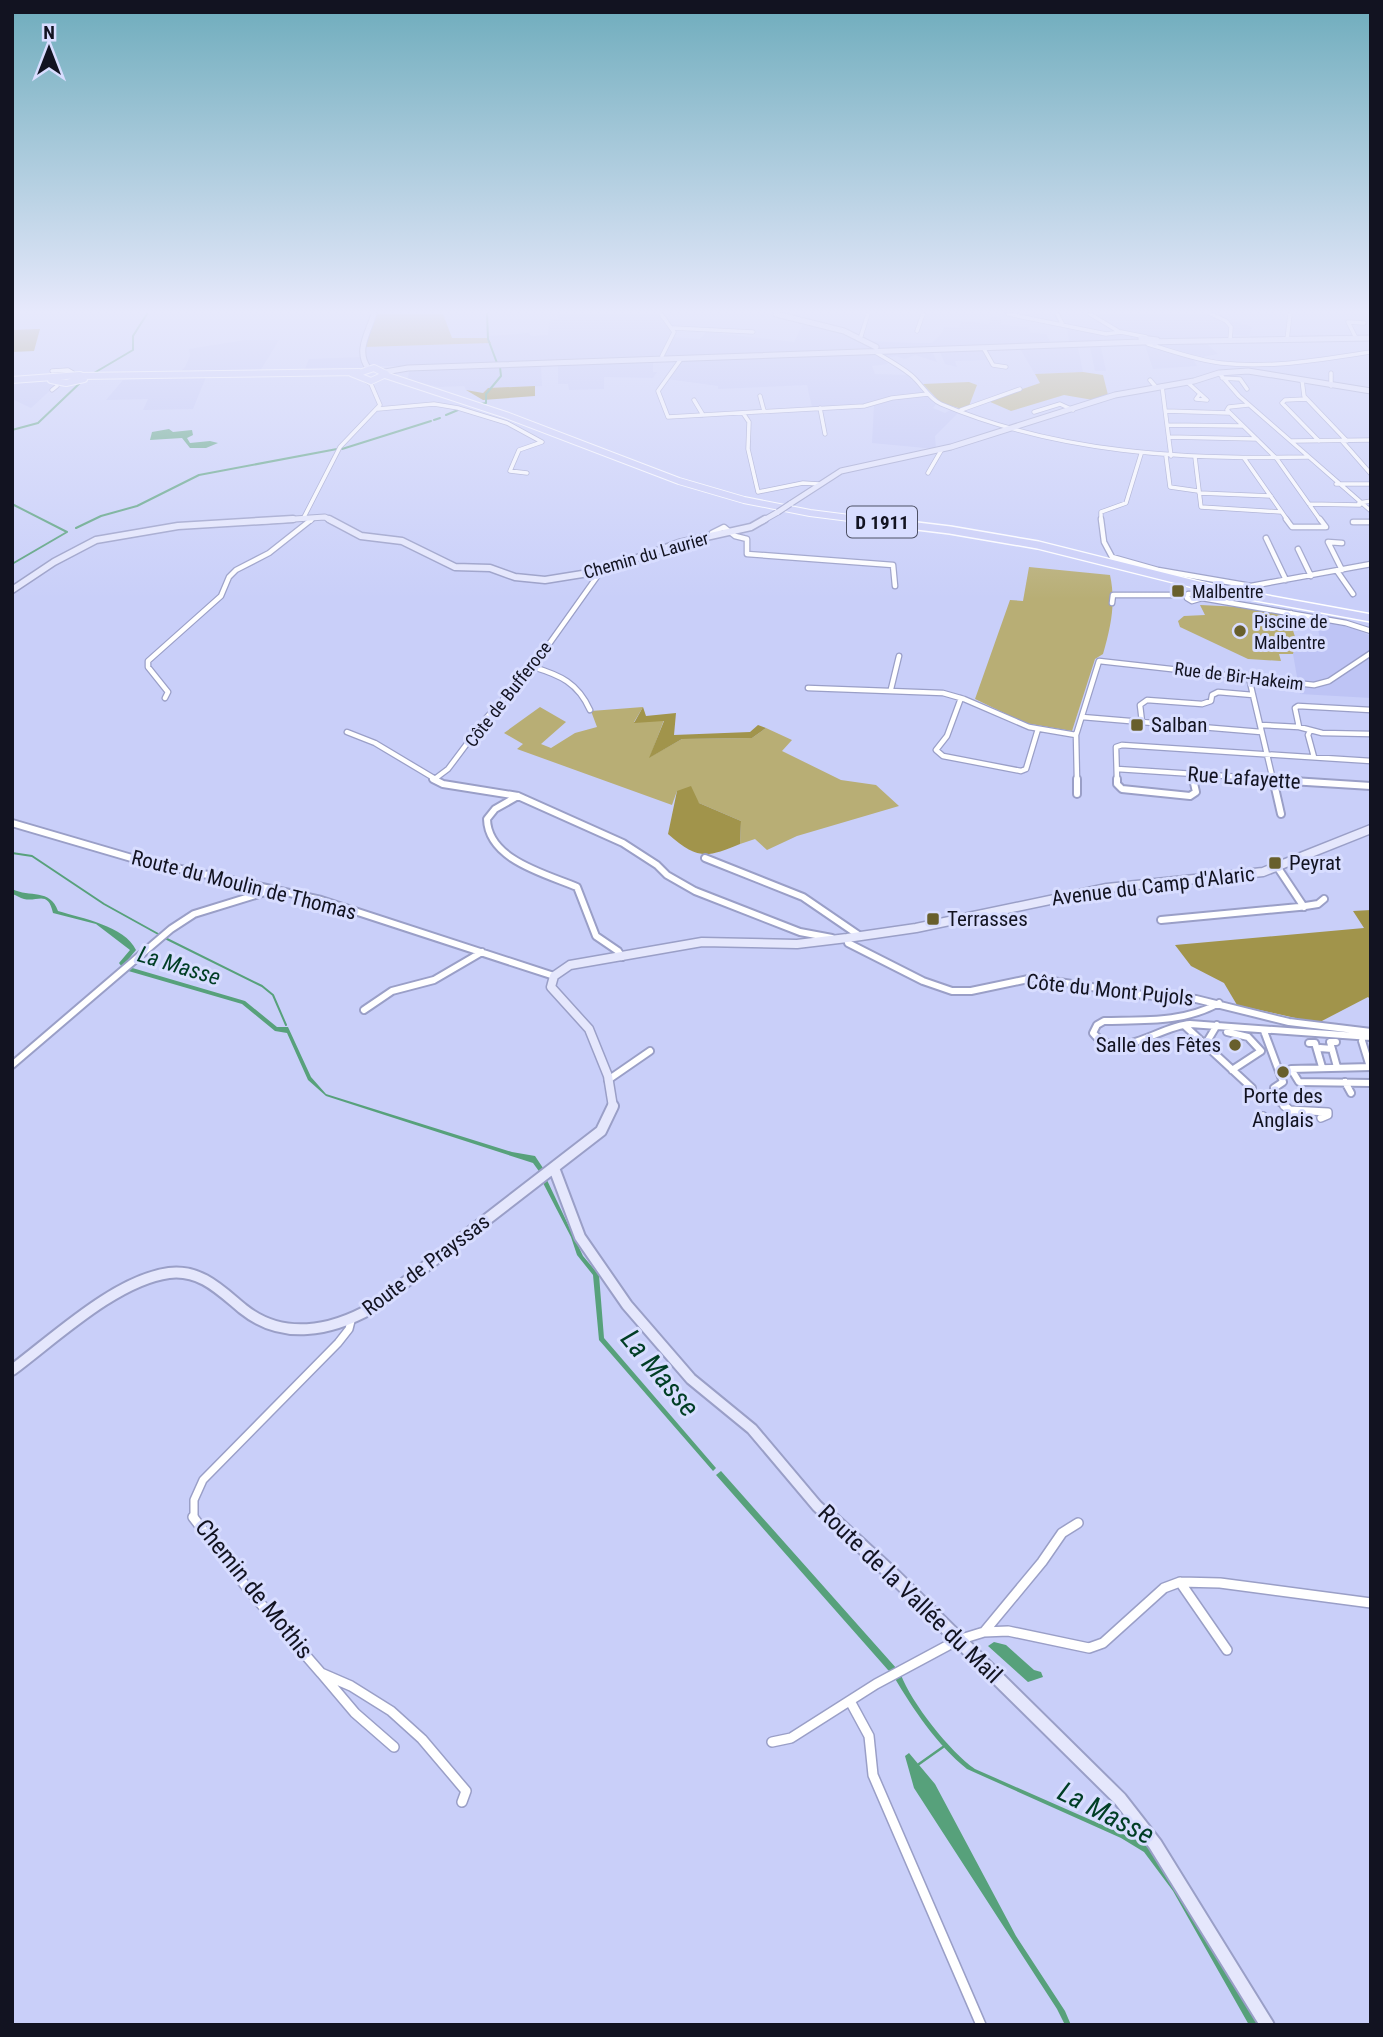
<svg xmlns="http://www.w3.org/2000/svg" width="1383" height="2037" viewBox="0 0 1383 2037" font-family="'Roboto Condensed',sans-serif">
<rect width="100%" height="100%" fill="#c9cff9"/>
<path fill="#bec4f5" d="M569,314H658L671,329L670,337L700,339L706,332L794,342L804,322L866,341L915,343H932L942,333L944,327L959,328L961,321L989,324L991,317L1001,318V325L1028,327L1030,333L1046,334L1051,343L1070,345L1066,325L1105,334L1120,333L1092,314H1210L1252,327L1249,336L1228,334L1225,341L1205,342L1218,354L1202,357L1190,354L1197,366L1153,369L1145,345L1101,347L1106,371H1095L1090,347L1078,348L1083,372L1035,374L1019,347L983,348L988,360L955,361L957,367L945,364L940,352L933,353L937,362L915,355L905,359L896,356L883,359L888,364L872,366L875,374L909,375L936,404L933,408L945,413L952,409L960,411L935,436L936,449L872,443L874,404L812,407L807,385L718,389V386L667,379L683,358L669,357L653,362V372H657L653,378L604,377V389L569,390L568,384H558V365H541L542,386L488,388L483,393L466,390L464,386L439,387L407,380L411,366H373L354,370L305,369L309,359L362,357L364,347L490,343L489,336L529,333L531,336L548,335L549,321L559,319L558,315Z
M245,340H279L260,371L208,372L193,409L143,410L148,399L106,400L123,380L175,378L185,367L190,356L189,349Z
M47,381L56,385L31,408L12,399V383Z
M1316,620L1356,629L1371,636V698L1300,694L1293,654L1295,646L1322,648Z"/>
<path fill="#b8ae75" d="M374,314H443L452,338H488L491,343L364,347Z
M1083,372L1103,375L1108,395L1093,400L1064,395L1011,411L988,401L1040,383L1035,374Z
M969,382L977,385L969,406L962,409L941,403L923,384Z
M1029,567L1110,575C1116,603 1111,626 1103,654L1095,659L1072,731L1025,723L975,699L1010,600L1023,601Z
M1200,605L1242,607L1288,615L1298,646H1295L1293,654H1279L1281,661L1248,659L1180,627L1178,621L1184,616L1205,615Z
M540,707L566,722L541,744L551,748L575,733L597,727L591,711L643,707L634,722L664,720L650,757L682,739L752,738L766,728L792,740L782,751L841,780L876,785L899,806L797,836L767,850L755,839L740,844L741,821L699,803L677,791L672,805L517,749L523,744L504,733Z"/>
<path fill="#a1944b" d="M40,329L34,351L12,352V330Z
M535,386V396L483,400L466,390L483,393L488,388Z
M643,707L646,716L676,713L674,735L750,732L758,725L766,728L752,738L682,739L649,758L664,721L634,723Z
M691,786L699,803L741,821L740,844C706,858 698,860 668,834L677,791Z
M1371,910V1000L1368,997L1318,1023L1237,1005L1224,983L1191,966L1175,945L1364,928L1353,911Z"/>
<path fill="#57a17b" d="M169,429L173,432L192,430L193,435L187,438L190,443L210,441L218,443L206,448H190L182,438L150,440L152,432Z
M12,889C30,898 50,888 58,911C81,918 125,926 136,950L122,967L119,963L130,950L96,924L53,913C48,890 38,902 24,899C20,898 16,895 12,894Z
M129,967L245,1001L277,1027H288L311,1077L326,1094L512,1152L535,1156L545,1171L541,1174L533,1163L326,1096L308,1080L287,1033L275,1031L242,1004L125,970Z
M546,1178L583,1256L599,1275L604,1338L716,1468L713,1471L599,1340L593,1275L577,1255L571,1237L542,1181Z
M721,1471L897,1669L891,1672L888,1670L716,1475Z
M994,1642L1006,1645L1034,1670L1041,1672L1043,1677L1028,1682L988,1646Z
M901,1675C911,1702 950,1752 975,1769L1150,1846L1259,2025H1249L1173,1891L1144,1852L1121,1838L967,1769C937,1745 913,1709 894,1677Z
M909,1753L935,1784L1016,1936L1065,2011L1071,2025H1065L1057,2009L914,1788L905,1756Z"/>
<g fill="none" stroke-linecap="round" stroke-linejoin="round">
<path stroke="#57a17b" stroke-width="2" d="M487,314L488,339L497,363
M94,373L133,350V336L147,314
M481,404L486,403V394L501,376L500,367
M446,415L458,410
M434,420L440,418
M12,430L38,423L81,382
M342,449L431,421
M12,504L67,532L12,564
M76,528L101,516L137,506L199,475L337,449
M12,853L32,856L104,904L160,935
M165,938L262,986L273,995L286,1025"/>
<path stroke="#57a17b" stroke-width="2.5" d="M919,1764L943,1747"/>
<g stroke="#9a9fc7" stroke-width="5">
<path id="street-far4" d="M661,314L674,332L662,356
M1008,314L1106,334L1121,332L1146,337
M1057,314L1062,323
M1090,314L1118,331
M1211,314L1226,321L1231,327L1230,341
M673,328L753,332
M917,331L923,314
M861,336L868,314
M1356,338L1348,322L1364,323
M1287,340L1290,314
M1148,344C1172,351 1196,360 1221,363C1271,369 1322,359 1371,352
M984,349L993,365L1006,367
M875,352C887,359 900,366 911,375C921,383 929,399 941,404C1057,453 1184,460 1307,457
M681,359L658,391L668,417L864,406L892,398L928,394
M52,371L68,370L73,373
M1219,373L1239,396L1371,511
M1331,373V386
M1222,378L1240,379L1247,389
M1150,380L1156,387
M1302,380L1304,396L1347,441
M1187,382L1207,400L1196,399L1199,395
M1162,386L1171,456
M52,390L57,386
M760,396L764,411
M1306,399L1285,400L1282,403L1319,441
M694,400L703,415
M1248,405L1229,407L1227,410L1277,459L1321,521
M820,408L825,434
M378,409L434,404L458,408L507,423L542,442L519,450L510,471L527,473
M961,410L1020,389
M1166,411L1229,413
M1034,412L1060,404L1073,410
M743,413L749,422L748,449L758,492L803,483L819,484
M1168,425L1243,426
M1169,437L1257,439
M1291,441L1371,440
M1342,441L1371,474
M1166,456L1170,487L1198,491
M1195,457L1201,507L1281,512
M1244,458L1288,521
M928,473L942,449
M1336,484H1371
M1199,493L1271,496
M1359,503L1371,501
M1309,504L1360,505
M303,519L340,447L380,405L371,384L365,380
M311,521L312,518
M1101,521V512L1126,503L1141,454"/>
</g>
<g stroke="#9a9fc7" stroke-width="7">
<path id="street-far3" d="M1101,519L1104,542L1112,557L1158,570L1251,586L1371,564
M1286,519L1292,527H1326L1320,519
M1353,522H1371
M712,533L724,527L735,536L747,539V554L893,565L895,586
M1266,538L1286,580
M1342,543L1328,542L1342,570
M1298,549L1311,576
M1337,571L1353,594
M1188,594H1197L1202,598L1192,601L1187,598Z
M1202,598L1346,623L1371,631
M1112,603L1113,595H1187
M1291,613L1294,626
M533,667C560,675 578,683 590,710
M1249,678L1273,780
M808,688L943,693L964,699L1029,727L1076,735
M891,689L899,656
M165,698L168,692L148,667V661L221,596L229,577L236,570L269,553L312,519
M961,698L947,736L936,750L943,756L1021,771L1026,769L1038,729
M1082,717L1261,732
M1142,722L1140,705L1147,700L1202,704L1211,701L1212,695L1218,692L1253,695
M1260,725L1299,727L1322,733L1371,734
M1299,727L1295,708L1298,706L1371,710
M1310,731L1308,735L1314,757
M347,732L375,743L437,780
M1117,769L1286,780
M1192,774L1193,780
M436,778L448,769L487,717L532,668L601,571
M1077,780L1076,735L1099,661L1314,685L1329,681L1371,653
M1117,780L1116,747L1122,745L1371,761"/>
</g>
<g stroke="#9a9fc7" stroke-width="10">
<path id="street-far2" d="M433,779L443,784L518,796L623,843L657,865L667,875L695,891L800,932L832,938
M1077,779V794
M1117,779V784L1122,789L1190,796L1196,792L1193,779
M1260,779L1371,786
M1273,779L1281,814
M518,796L495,809L487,819C488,860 546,874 577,887L596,936L618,951L622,957
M12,823L135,859L321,900L554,976
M705,858L803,897L860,936
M1278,868L1304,907
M1161,920L1299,907L1318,904L1324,899
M847,938L848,943L923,981L952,991H971L1033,978L1143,995L1196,999L1289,1022L1371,1032
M1219,1003C1183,1023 1144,1020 1104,1021L1097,1025L1093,1033C1118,1064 1158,1026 1190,1024L1371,1037
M364,1010L392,991L434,980L482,952
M1185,1026L1252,1088
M1264,1031L1283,1082L1274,1088L1280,1102L1287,1107
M1227,1032L1248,1037L1261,1051L1232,1070
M1362,1041L1370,1067
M1309,1043H1315L1322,1067
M1210,1048L1208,1040L1217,1025
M1320,1048L1332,1049L1337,1067
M1332,1049L1330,1042H1336
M12,1065L171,929L194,914L275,889
M1371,1067L1291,1069L1299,1082L1371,1083
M608,1080L650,1051
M1345,1082L1351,1093"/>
</g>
<g stroke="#9a9fc7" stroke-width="10">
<path id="street-far1" d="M1284,1106L1290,1110
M1290,1110L1328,1112V1115L1321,1118
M1263,1116L1269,1122L1279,1125L1287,1121L1290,1110
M194,1519V1500L203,1480L338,1343L349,1329L351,1321"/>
</g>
<g stroke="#9a9fc7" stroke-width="12">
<path id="street" d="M193,1517L248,1589L321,1673L351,1686L391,1711L422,1739L466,1791L462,1802
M1180,1582L1227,1650
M984,1632L1042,1562L1062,1533L1078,1523
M322,1674L355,1713L394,1747
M850,1701L869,1736L873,1775L981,2025
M772,1742L791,1738L876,1684L958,1640L984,1632L1008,1631L1089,1648L1103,1643L1164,1588L1180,1582L1220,1583L1371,1603"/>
</g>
<g stroke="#9a9fc7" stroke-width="7">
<path id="secondary-far4" d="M776,314L844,331L876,347
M1142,342L1141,338L1157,340L1155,344
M369,369C355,352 368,333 374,314
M385,372L408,368L1142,342L1371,338
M790,504L841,471L951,447L1115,395L1194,381L1219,373L1248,371L1371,391
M264,521L325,517L332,521
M762,521L778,512"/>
</g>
<g stroke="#9a9fc7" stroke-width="9">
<path id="secondary-far3" d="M329,519L361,536L402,541L455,567L490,568L515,577L545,580L601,571L679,543L751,527L765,519
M12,590L54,562L96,540L178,526L293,519"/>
</g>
<g stroke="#9a9fc7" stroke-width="11">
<path id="secondary-far2" d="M613,1107L608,1076L589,1029L551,987L554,976L570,965L702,942L797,944L847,938L916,928L1107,888L1263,872L1371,829"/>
</g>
<g stroke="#9a9fc7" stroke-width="14">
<path id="secondary-far1" d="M554,1168L580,1237L627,1305L691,1379L752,1429L817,1506L831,1519
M12,1370C55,1338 116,1280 169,1273C201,1269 221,1291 243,1309C283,1341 331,1331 372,1308L601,1131L613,1106"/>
</g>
<g stroke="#9a9fc7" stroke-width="17">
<path id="secondary" d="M830,1517L895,1577L1120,1799L1155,1844L1267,2025"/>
</g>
<g stroke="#fff" stroke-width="8">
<path id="primary-far1" d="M351,373L371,381L386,374L374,368L356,374
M385,375L506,415L679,481L744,500L810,513L873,521
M80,376L359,372
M12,380L80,375L79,379
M51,380L66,383L84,379"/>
</g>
<g stroke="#fff" stroke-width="10">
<path id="primary" d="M859,519L950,530L1038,545L1218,590L1371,618"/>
</g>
<use href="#street-far4" stroke="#fff" stroke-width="3.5"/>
<use href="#street-far3" stroke="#fff" stroke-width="4.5"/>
<use href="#street-far2" stroke="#fff" stroke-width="6"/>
<use href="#street-far1" stroke="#fff" stroke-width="7"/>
<use href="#street" stroke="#fff" stroke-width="9"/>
<use href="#secondary-far4" stroke="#e5e7fc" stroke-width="5"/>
<use href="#secondary-far3" stroke="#e5e7fc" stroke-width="6"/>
<use href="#secondary-far2" stroke="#e5e7fc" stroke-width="8"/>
<use href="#secondary-far1" stroke="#e5e7fc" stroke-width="10"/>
<use href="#secondary" stroke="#e5e7fc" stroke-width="13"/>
<use href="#primary-far1" stroke="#cbcff8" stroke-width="6"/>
<use href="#primary" stroke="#cbcff8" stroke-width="7"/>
<g stroke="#9a9fc7" stroke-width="7" stroke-linecap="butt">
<path id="secondary-bridge" d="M778,512L790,504"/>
</g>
<use href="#secondary-bridge" stroke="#e5e7fc" stroke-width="5"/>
</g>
<linearGradient id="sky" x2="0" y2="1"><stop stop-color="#6eacbc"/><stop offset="0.52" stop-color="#e7e9fc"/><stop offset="1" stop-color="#e7e9fc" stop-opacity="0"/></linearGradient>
<rect width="1383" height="599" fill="url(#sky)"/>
<g fill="#685f2c" stroke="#d8ddff" stroke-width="2.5">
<rect x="1171" y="584" width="14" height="14" rx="3.5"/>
<circle cx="1240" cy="631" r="7"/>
<rect x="1130" y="718" width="14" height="14" rx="3.5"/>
<rect x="1268" y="856" width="14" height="14" rx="3.5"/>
<rect x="926" y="912" width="14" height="14" rx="3.5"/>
<circle cx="1235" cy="1045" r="7"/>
<circle cx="1283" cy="1072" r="7"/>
</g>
<g text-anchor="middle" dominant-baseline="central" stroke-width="6" stroke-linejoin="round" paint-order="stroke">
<g font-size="18" fill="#121321" stroke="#d8ddff">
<text transform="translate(646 555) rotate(-16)">Chemin du Laurier</text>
<text transform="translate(1239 676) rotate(7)">Rue de Bir-Hakeim</text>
<text transform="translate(508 694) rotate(-52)">Côte de Bufferoce</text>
</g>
<g font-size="18" fill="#121321" stroke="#d8ddff" text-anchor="start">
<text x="1192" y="591">Malbentre</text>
<text x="1254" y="621">Piscine de<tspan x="1254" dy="21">Malbentre</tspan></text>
</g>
<rect fill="#d8ddff" stroke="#4d5064" stroke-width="2" x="847" y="506.5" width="70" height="31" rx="5"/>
<g font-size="19" font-weight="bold" fill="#121321">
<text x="882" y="522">D 1911</text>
</g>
<g font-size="21" fill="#121321" stroke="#d8ddff" text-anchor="start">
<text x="1151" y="725">Salban</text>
<text x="1289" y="863">Peyrat</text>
<text x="947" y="919">Terrasses</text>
<text x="1221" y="1045" text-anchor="end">Salle des Fêtes</text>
<text x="1283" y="1096" text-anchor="middle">Porte des<tspan x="1283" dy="24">Anglais</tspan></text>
</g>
<g font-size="21" fill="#121321" stroke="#d8ddff">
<text transform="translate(1244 778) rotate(4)">Rue Lafayette</text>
<text transform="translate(244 885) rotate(14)">Route du Moulin de Thomas</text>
<text transform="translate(1153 886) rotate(-7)">Avenue du Camp d'Alaric</text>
<text transform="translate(1110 990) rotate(6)">Côte du Mont Pujols</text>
<text transform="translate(426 1265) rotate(-37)">Route de Prayssas</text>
</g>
<g font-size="23" font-style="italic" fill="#003e25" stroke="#d8ddff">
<text transform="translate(179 966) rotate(17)">La Masse</text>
</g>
<g font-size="24" fill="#121321" stroke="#d8ddff">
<text transform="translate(254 1589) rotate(51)">Chemin de Mothis</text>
<text transform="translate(910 1594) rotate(44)">Route de la Vallée du Mail</text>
</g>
<g font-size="28" font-style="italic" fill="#003e25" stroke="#d8ddff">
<text transform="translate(660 1373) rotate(50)">La Masse</text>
<text transform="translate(1106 1813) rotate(27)">La Masse</text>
</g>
</g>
<rect width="1383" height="2037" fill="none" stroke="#121321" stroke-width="28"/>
<g transform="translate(49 49)" stroke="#d8ddff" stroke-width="5" paint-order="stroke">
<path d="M0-5L12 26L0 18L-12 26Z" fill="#121321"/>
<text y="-10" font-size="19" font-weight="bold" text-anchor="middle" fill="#121321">N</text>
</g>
</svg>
